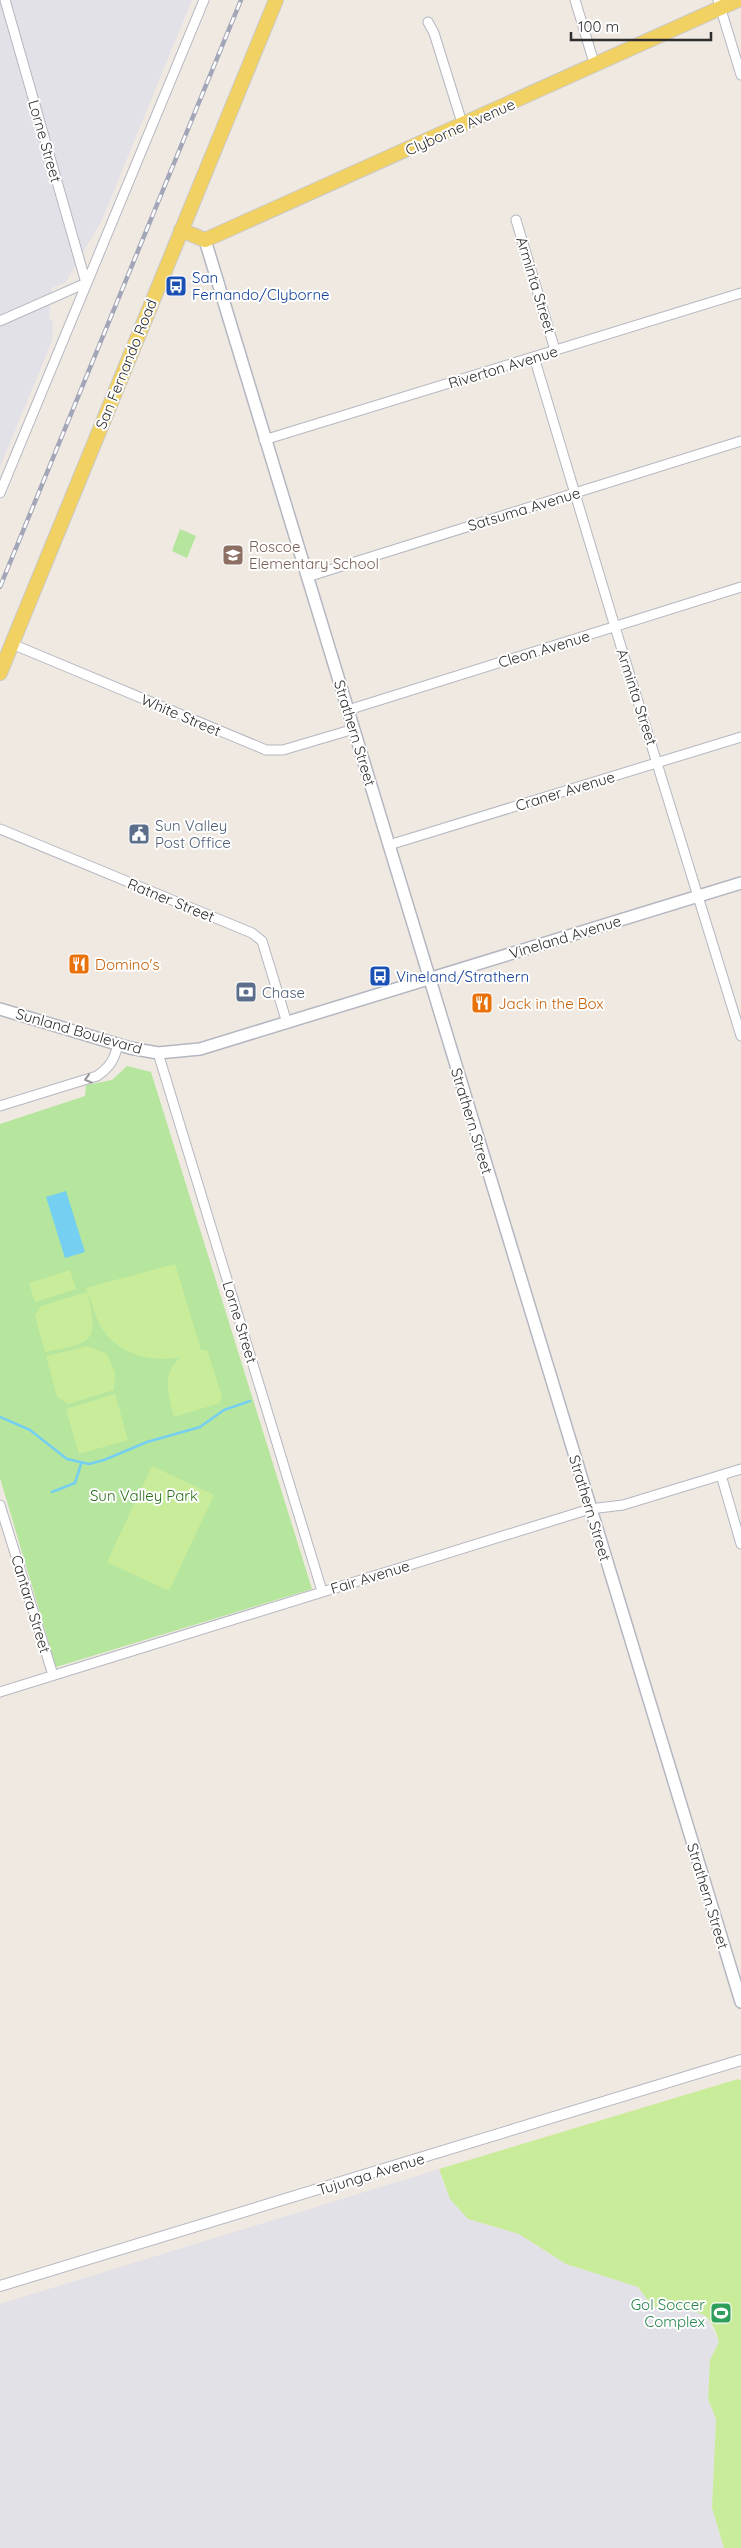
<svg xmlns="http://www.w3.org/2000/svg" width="741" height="2548" viewBox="0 0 741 2548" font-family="Quicksand,sans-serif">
<rect width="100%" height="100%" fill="#efe9e1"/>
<path fill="#e3e1e8" d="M0,0H192L102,220L66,282L52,288L49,317L53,322L52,341L0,467Z
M439,2169L445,2187L468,2219L519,2234L566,2264L638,2287L652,2306L698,2311L708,2319L719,2342L710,2360L708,2399L716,2419L712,2508L724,2548H0V2304Z"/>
<path fill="#b6e59e" d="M180,529L196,536L187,558L172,551Z
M127,1066L151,1072L312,1589L56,1667L0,1478V1124L85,1096L86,1085L112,1080Z"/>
<path fill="#c9ec9a" d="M175,1264L201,1350H207L222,1397L220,1403L174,1417C168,1394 161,1374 181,1357C151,1363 116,1354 100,1325C94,1314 91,1300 86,1288Z
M70,1270L76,1289L35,1302L29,1283Z
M87,1292C100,1342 93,1343 45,1352L35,1316L41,1306Z
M88,1346L107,1354L115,1373L114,1390L68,1404L57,1397L46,1356Z
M115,1394L128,1440L79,1454L66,1409Z
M152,1466L214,1495L169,1591L107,1562Z
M738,2079L741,2081V2548H724L712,2508L716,2419L708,2399L710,2360L719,2342C708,2296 682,2318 652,2306L638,2287L566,2264L519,2234L468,2219L450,2199L439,2169Z"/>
<path fill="#75cff0" d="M66,1191L85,1252L65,1258L46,1197Z"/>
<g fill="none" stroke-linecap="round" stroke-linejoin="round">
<path stroke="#75cff0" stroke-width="2.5" d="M0,1417L30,1430L67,1459L89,1464L104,1460L147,1442L200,1427L224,1410L250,1401
M52,1492L75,1483L81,1464"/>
<g stroke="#b4b7c1" stroke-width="11">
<path id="minor" d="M575,0L595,66
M718,0L741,75
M428,22L434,33L463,126
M516,220L555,350
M0,321L86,283L5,0
M534,357L615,627L741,1036
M264,440L741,293
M0,493L204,0
M307,577L741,441
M12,644L266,750H283L354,729
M348,710L741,587
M0,829L252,933L262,941L287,1023
M389,845L741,737
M158,1053L322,1591
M0,1106L97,1076C110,1067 114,1060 118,1045
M721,1475L741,1544
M0,1505L53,1675
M0,1692L590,1509L623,1505L741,1469"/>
</g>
<g stroke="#b4b7c1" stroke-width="12">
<path id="tertiary" d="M0,2286L741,2060"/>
</g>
<g stroke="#b4b7c1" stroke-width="14">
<path id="secondary" d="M205,240L741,2002
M0,1009L130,1048L158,1053L200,1049L741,883"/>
</g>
<g stroke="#c9c9c9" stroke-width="16">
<path id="primary" d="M181,230L205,240L738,0
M0,673L276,0"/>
</g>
<use href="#minor" stroke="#fff" stroke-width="9"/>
<use href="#tertiary" stroke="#fff" stroke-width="10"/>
<use href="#secondary" stroke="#fff" stroke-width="11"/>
<use href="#primary" stroke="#f2d163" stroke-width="14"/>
<g stroke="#a3a6b8" stroke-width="4.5">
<path id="rail" d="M0,587L241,0"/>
</g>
<use href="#rail" stroke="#fff" stroke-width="2.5" stroke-dasharray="8" stroke-linecap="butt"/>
</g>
<defs><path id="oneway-chevron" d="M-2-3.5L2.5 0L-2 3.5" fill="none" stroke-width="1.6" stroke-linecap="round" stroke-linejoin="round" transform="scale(1.25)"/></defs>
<use stroke="#969696" href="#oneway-chevron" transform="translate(88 1079) rotate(163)"/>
<defs>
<g id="bus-square" transform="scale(1.125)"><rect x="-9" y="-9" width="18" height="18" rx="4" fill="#1a4fb4" stroke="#fff"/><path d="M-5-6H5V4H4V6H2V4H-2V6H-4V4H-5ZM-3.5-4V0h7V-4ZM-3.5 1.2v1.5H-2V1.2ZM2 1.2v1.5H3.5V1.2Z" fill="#fff"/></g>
<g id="school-square" transform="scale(1.125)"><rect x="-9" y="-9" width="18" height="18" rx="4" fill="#8d6e63" stroke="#fff"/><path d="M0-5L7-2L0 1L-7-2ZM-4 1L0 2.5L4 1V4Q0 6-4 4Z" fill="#fff"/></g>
<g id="civic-square" transform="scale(1.125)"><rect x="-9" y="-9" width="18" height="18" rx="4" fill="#5c6f8a" stroke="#fff"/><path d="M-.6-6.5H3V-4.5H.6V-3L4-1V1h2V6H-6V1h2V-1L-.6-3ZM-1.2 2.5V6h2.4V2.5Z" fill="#fff"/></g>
<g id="restaurant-square" transform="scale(1.125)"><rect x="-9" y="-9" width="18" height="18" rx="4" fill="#e8710a" stroke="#fff"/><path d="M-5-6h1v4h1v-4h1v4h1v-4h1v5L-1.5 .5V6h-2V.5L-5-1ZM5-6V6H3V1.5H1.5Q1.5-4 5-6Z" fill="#fff"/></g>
<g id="bank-square" transform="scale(1.125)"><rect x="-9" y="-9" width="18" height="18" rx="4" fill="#5c6f8a" stroke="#fff"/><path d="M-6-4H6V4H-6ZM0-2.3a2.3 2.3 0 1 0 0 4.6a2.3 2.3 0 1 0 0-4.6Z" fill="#fff"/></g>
<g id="stadium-square" transform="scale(1.125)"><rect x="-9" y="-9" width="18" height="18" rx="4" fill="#2e9e5b" stroke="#fff"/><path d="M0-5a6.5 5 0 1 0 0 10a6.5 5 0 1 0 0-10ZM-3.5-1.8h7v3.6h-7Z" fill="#fff"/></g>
</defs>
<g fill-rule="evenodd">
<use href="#bus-square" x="176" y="286"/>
<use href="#school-square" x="233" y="555"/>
<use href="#civic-square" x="139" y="834"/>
<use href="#restaurant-square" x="79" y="964"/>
<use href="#bus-square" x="380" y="976"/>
<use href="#bank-square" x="246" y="992"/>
<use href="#restaurant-square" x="482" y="1003"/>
<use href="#stadium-square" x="721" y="2313"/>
</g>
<g text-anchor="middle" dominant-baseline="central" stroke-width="4" stroke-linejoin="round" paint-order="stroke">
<g font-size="15" fill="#2e2e2e" stroke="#fff">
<text transform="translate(460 127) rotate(-24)">Clyborne Avenue</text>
<text transform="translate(45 141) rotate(74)">Lorne Street</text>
<text transform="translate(536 285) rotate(73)">Arminta Street</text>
<text transform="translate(126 364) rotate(-68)">San Fernando Road</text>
<text transform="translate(503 367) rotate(-17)">Riverton Avenue</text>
<text transform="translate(524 509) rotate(-17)">Satsuma Avenue</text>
<text transform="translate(544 649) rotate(-17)">Cleon Avenue</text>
<text transform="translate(637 697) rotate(72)">Arminta Street</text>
<text transform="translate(181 715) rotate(23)">White Street</text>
<text transform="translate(355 733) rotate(73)">Strathern Street</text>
<text transform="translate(565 791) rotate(-17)">Craner Avenue</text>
<text transform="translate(171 900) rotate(22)">Ratner Street</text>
<text transform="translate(565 937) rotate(-17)">Vineland Avenue</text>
<text transform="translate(79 1031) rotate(16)">Sunland Boulevard</text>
<text transform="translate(472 1121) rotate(73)">Strathern Street</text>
<text transform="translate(240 1322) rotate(73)">Lorne Street</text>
<text transform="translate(590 1508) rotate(73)">Strathern Street</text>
<text transform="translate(370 1577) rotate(-17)">Fair Avenue</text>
<text transform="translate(31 1604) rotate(73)">Cantara Street</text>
<text transform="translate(708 1896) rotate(73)">Strathern Street</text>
<text transform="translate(371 2174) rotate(-17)">Tujunga Avenue</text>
</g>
<g font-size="15" fill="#164399" stroke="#fff" text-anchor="start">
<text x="192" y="277">San<tspan x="192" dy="17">Fernando/Clyborne</tspan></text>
<text x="396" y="976">Vineland/Strathern</text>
</g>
<g font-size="15" fill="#785e54" stroke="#fff" text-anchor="start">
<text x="249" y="546">Roscoe<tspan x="249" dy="17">Elementary School</tspan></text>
</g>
<g font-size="15" fill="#4e5e75" stroke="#fff" text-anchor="start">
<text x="155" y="825">Sun Valley<tspan x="155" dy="17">Post Office</tspan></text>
<text x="262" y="992">Chase</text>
</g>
<g font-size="15" fill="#c56008" stroke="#fff" text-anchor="start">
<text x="95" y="964">Domino's</text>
<text x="498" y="1003">Jack in the Box</text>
</g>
<g font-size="15" fill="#2c6e1b" stroke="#fff">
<text x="144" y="1495">Sun Valley Park</text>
</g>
<g font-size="15" fill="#27864d" stroke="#fff" text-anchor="end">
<text x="705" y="2304">Gol Soccer<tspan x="705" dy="17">Complex</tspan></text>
</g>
</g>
<path d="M571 32v8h140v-8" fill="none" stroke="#2e2e2e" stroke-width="2.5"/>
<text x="578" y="32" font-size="15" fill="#2e2e2e" stroke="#ffffff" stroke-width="4" paint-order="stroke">100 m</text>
</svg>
